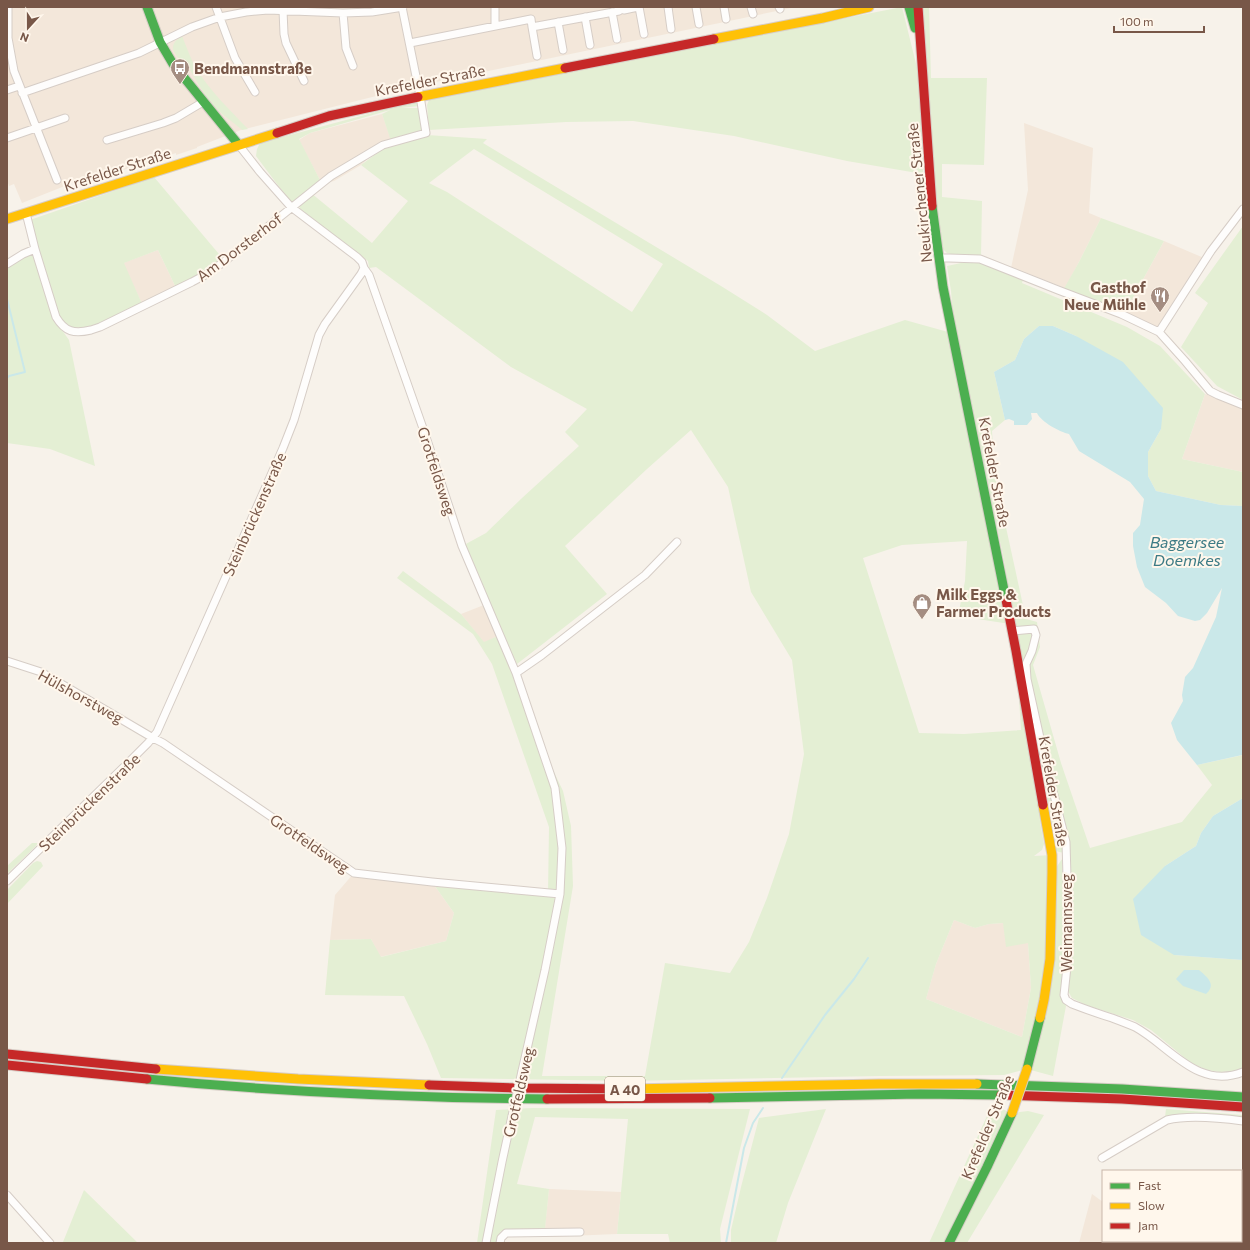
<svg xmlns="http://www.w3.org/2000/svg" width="1250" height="1250" viewBox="0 0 1250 1250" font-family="Commissioner,sans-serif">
<rect width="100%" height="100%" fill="#f7f2ea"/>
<path fill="#f3e7da" d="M7,7H796L412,87L241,130L197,147V148L176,155V153L108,175L105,170L22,203L14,184L9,186L7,180Z
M382,114L392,142L383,145L361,165L334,181L322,184L299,140L310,133Z
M1024,123L1093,148L1089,213L1101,218L1079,262L1065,288L1011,268L1028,190Z
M1164,241L1204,258L1159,332L1121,314L1134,296Z
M158,250L177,290L143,306L123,263Z
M1205,394L1243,407V472L1182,459Z
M484,605L498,636L484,643L461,614Z
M354,873L432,882L454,913L446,941L380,957L371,939L330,940L335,895Z
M954,920L975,928L989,924L1003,923L1028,943L1031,988L1022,1037L926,999L936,964Z
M549,1189L621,1192L617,1234L544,1237Z
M1092,1194L1103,1202V1241H1154L1156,1243H1079Z"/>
<path fill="#e4efd4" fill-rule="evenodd" d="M902,7L920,80L923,174L847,161L734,136L633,121L566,122L429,130L427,105L429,100Z
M922,7H929L931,78H987L984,165L942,164V197L982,201L981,257L951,254L947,253L942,248L934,183Z
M182,36C187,48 191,60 197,70C211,92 230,110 248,129L242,130L241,129L220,112L208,100L190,70L191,69L184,59L182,61C171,52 169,44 182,36Z
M417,101L419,106L401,108H418L422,131L391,141L382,114L390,110L310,133L299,139L322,184L292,204L256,156L257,149L260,143Z
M427,135L487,139L483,143L721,286L767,315L815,351L905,320L948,332L1010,624L958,616L965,581L967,541L902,545L863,558L919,733L964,734L1021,730L1016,651L1038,779L1040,822L1044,844L1042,850L1034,856L1052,855L1053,872L1062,859L1066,952L1061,993L1066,1006L1053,1076L1027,1069L1004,1075L880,1076L628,1081L441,1078L427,1044L404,996L325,995L330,940L371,939L381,957L446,941L454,913L432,882L548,894L549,827L492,664L473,634L397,578L403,571L461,614L484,642L498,636L543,756L553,770L563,791L571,826L573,886L542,1076H645L665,963L730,973L749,942L767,898L789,834L804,754L792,660L751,592L728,487L691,430L647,469L565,546L607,594L517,664L488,602L464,545L486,533L522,498L579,446L565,432L587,409L511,367L376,267L369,268L368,261L300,211C298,202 305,198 311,193L372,243L408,201L361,165L384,148ZM474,149L663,264L632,312L447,192L429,183ZM954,920L975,928L989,924L1003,923L1006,947L1028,943L1031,988L1022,1037L926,999L936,964Z
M154,177L224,260L177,290L158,250L124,263L143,306L100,327L74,332L57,316L30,220Z
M1101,218L1164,241L1134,296L1121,314L1062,292L1079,262Z
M1243,226V400L1217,386L1181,347L1208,303L1195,293Z
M33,254L52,316L69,340L95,466L50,449L7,443V267L23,257Z
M980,259L1024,277L1022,283L1127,327L1160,346L1205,394L1182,459L1243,472V506L1221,505L1156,491L1148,476V452L1161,429L1076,336L1053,326H1039L1024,339L1015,360L994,372L1005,420L992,431L995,477L1026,619L1037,622L1040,647L1033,665L1061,763L1090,848L1182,822L1212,785L1197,765L1243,755V798L1213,816L1201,833L1196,846L1165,866L1174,955L1243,960V1068L1235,1071L1220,1072L1207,1070L1191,1063L1151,1030L1133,1020L1086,1005L1072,998L1068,991L1071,954L1073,891L1069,854L1055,851V837L1023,671L1003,555L954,329L951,291L947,266Z
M32,843H38L35,847L7,874V866Z
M37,861L41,862L43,866L7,904V890L33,863Z
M992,1105L1012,1113L1028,1111L1044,1115L967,1243H929Z
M532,1108L750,1109L720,1229L721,1243H670L668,1234H617L628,1119L535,1117L517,1184L549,1189L545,1229L501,1231L496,1243H477L496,1110Z
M826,1109L788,1203L776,1243H731V1230L741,1187L759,1118Z
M1166,1109L1243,1115V1119L1207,1116L1171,1115L1165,1117Z
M84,1190L138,1243L63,1242Z"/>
<path fill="#cae8e9" d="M1039,326H1053L1076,336L1123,362L1163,408L1161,429L1148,452V476L1156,491L1221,505L1243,506L1242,755L1197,765L1177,740L1171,723L1183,701L1182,695L1185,677L1193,668L1216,617L1222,588L1207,613L1200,620L1195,621L1178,616L1166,603L1145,587L1137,567L1133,546V533L1140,525L1144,499L1130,482L1079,451L1069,434C1060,432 1041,422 1037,413H1031L1032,419L1027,425H1014V421L1009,419L1005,420L994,372L1015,360L1024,339Z
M1243,798V960L1174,955L1141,935L1133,899L1165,866L1196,846L1201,833L1213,816Z
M1184,970H1199C1207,977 1217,984 1206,994L1183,986L1176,979Z"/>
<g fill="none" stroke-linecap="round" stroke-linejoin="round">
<path stroke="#cae8e9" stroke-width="2" d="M7,299L25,372L9,376L7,378
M782,1078L825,1015L854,979L868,958
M726,1243L744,1148L753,1123L763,1108"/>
<g stroke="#d6cdc6" stroke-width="9">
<path id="street" d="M8,7V38L14,71L57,180
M216,7L235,58L255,92
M495,7V26
M639,7L644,34
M668,7L671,29
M696,7L699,24
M724,7L726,19
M751,7L753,14
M779,7L780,9
M283,10L284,34L286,43L304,81
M624,10L638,7
M612,12L617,39
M343,13L346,48L353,66
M585,17L590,45
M558,22L563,50
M532,27L537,56
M410,43L531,19L532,27L619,11
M7,90L19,86
M22,93L139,53L192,27L220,17L246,12L268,10L343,13L372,12L403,7
M7,138L65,118
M107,140L163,123L176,118L203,102
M35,249L56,317C65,332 74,334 91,330L100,327L192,282L207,274L225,261L331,176L383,145L426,133L420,96L402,7
M939,258H949L980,259L1058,290L1121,314L1159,332L1185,361L1210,391L1218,395L1243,405
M7,264L23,254L35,249L26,213
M364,268L369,275L425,434L462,546L516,673L555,788L562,848L560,894L545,970L522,1071
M1159,332L1211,251L1243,209
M1012,631L1034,629L1036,635L1032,651L1026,664L1027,679L1044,756L1066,842L1069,948L1064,995L1066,1000L1072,1004C1085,1009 1099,1014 1112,1018C1120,1021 1128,1024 1135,1027C1170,1046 1197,1090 1243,1072
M7,661L41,672L153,738L163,743L354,873L432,882L560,894
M516,673L542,655L645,575L677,542
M7,881L130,761L148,743L157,732L283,448L294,420L319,335L325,324L361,274L364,268L362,262L357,257L291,207L260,172L238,144
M1102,1158L1167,1120C1188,1115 1221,1118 1243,1121
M7,1195L50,1243
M486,1243L502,1162L512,1116
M500,1243L501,1238L506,1233L580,1232"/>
</g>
<g stroke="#d7cdc6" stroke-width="11">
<path id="fast" d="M147,7L160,42L173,64L238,144
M909,7L915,28
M932,206L943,287L1006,600
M1027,1069L1040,1018
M147,1079C280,1092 414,1098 547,1099
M977,1084L1122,1089L1243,1097
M710,1098L920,1094L1001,1095
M949,1243L987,1167L1012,1113"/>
</g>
<g stroke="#d7cdc6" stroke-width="11">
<path id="slow" d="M714,39L823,18L869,7
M418,97L565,68
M7,219L277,133
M1040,1018L1044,1000L1050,959L1052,873V855L1043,805
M156,1069L298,1079L429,1085
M630,1089L879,1084H977"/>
</g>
<g stroke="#d7cdc6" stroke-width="11">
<path id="jam" d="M918,7L932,206
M565,68L714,39
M277,133L329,116L418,97
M1006,600L1016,651L1043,805
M7,1054L156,1069
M7,1065L147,1079
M429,1085L517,1088L630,1089
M1001,1095L1122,1099L1243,1107
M547,1099L710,1098"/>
</g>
<use href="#street" stroke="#fefdfc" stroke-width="7"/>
<use href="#fast" stroke="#4caf50" stroke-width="9"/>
<use href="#slow" stroke="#ffc107" stroke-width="9"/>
<use href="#jam" stroke="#c62828" stroke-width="9"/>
<g stroke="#d6cdc6" stroke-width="9" stroke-linecap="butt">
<path id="street-bridge" d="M512,1116L522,1071"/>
</g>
<g stroke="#d7cdc6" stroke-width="11" stroke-linecap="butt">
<path id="slow-bridge" d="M1012,1113L1027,1069"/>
</g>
<use href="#street-bridge" stroke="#fefdfc" stroke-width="7"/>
<use href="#slow-bridge" stroke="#ffc107" stroke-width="9"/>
</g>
<defs>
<g id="bus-pin" transform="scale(1)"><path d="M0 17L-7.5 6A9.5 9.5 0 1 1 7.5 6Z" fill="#a48d81" stroke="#fff7ec"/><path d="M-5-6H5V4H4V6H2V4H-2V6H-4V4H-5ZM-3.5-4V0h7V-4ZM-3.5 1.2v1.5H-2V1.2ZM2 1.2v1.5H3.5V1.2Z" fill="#fff"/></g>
<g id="restaurant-pin" transform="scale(1)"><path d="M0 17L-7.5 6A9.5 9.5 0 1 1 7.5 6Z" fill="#a48d81" stroke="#fff7ec"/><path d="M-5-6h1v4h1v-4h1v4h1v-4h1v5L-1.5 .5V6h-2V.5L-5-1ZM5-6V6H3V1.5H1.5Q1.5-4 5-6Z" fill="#fff"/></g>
<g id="shop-pin" transform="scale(1)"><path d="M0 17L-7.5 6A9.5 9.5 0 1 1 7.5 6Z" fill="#a48d81" stroke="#fff7ec"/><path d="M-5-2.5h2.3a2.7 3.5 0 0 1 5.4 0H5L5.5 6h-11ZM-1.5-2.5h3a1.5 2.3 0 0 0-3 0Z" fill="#fff"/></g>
</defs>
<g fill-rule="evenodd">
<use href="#bus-pin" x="180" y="68"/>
<use href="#restaurant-pin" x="1160" y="296"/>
<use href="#shop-pin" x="922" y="603"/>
</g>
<g text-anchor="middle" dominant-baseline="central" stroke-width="4" stroke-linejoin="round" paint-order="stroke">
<rect fill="#fff7ec" stroke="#a08779" stroke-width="1" x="605" y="1077" width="40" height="24" rx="3"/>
<g font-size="14" font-weight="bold" fill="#785748">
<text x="625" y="1089">A 40</text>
</g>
<g font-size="15" font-weight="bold" fill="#785748" stroke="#fff7ec" text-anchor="start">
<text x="194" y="68">Bendmannstraße</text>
<text x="1146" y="287" text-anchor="end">Gasthof<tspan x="1146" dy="17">Neue Mühle</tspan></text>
<text x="936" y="594">Milk Eggs &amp;<tspan x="936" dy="17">Farmer Products</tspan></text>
</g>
<g font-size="15" fill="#785748" stroke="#fff7ec">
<text transform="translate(430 80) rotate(-11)">Krefelder Straße</text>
<text transform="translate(117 169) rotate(-18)">Krefelder Straße</text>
<text transform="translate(919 193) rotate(-96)">Neukirchener Straße</text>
<text transform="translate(239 247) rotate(-37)">Am Dorsterhof</text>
<text transform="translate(437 471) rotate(72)">Grotfeldsweg</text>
<text transform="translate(995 472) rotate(79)">Krefelder Straße</text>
<text transform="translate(254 514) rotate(-66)">Steinbrückenstraße</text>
<text transform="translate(81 696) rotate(29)">Hülshorstweg</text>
<text transform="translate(1054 791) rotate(80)">Krefelder Straße</text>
<text transform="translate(89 802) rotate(-44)">Steinbrückenstraße</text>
<text transform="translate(310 843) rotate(34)">Grotfeldsweg</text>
<text transform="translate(1066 923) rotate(-90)">Weimannsweg</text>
<text transform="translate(518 1092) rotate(-77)">Grotfeldsweg</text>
<text transform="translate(987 1127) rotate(-67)">Krefelder Straße</text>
</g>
<g font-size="16" font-style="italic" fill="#3d7b85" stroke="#fff7ec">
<text x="1187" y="541">Baggersee<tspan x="1187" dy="18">Doemkes</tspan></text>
</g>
</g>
<rect width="1250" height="1250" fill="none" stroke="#785748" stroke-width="16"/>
<rect x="1102" y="1170" width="140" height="72" fill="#fff7ec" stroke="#c9b7aa"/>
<rect x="1110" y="1183" width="20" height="6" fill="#4caf50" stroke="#c9b7aa"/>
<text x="1138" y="1190" font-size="12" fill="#785748">Fast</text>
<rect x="1110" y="1203" width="20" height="6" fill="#ffc107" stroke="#c9b7aa"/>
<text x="1138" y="1210" font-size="12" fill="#785748">Slow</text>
<rect x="1110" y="1223" width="20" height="6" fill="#c62828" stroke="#c9b7aa"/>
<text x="1138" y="1230" font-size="12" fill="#785748">Jam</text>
<g transform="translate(28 28) rotate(201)" stroke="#fff7ec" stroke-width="3" paint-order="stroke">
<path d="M0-3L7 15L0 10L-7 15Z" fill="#785748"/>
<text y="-6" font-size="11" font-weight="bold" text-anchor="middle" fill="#785748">N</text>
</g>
<path d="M1114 26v6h90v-6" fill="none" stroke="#785748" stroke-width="2"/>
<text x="1120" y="26" font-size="12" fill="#785748" stroke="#fff7ec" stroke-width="3" paint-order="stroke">100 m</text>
</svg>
